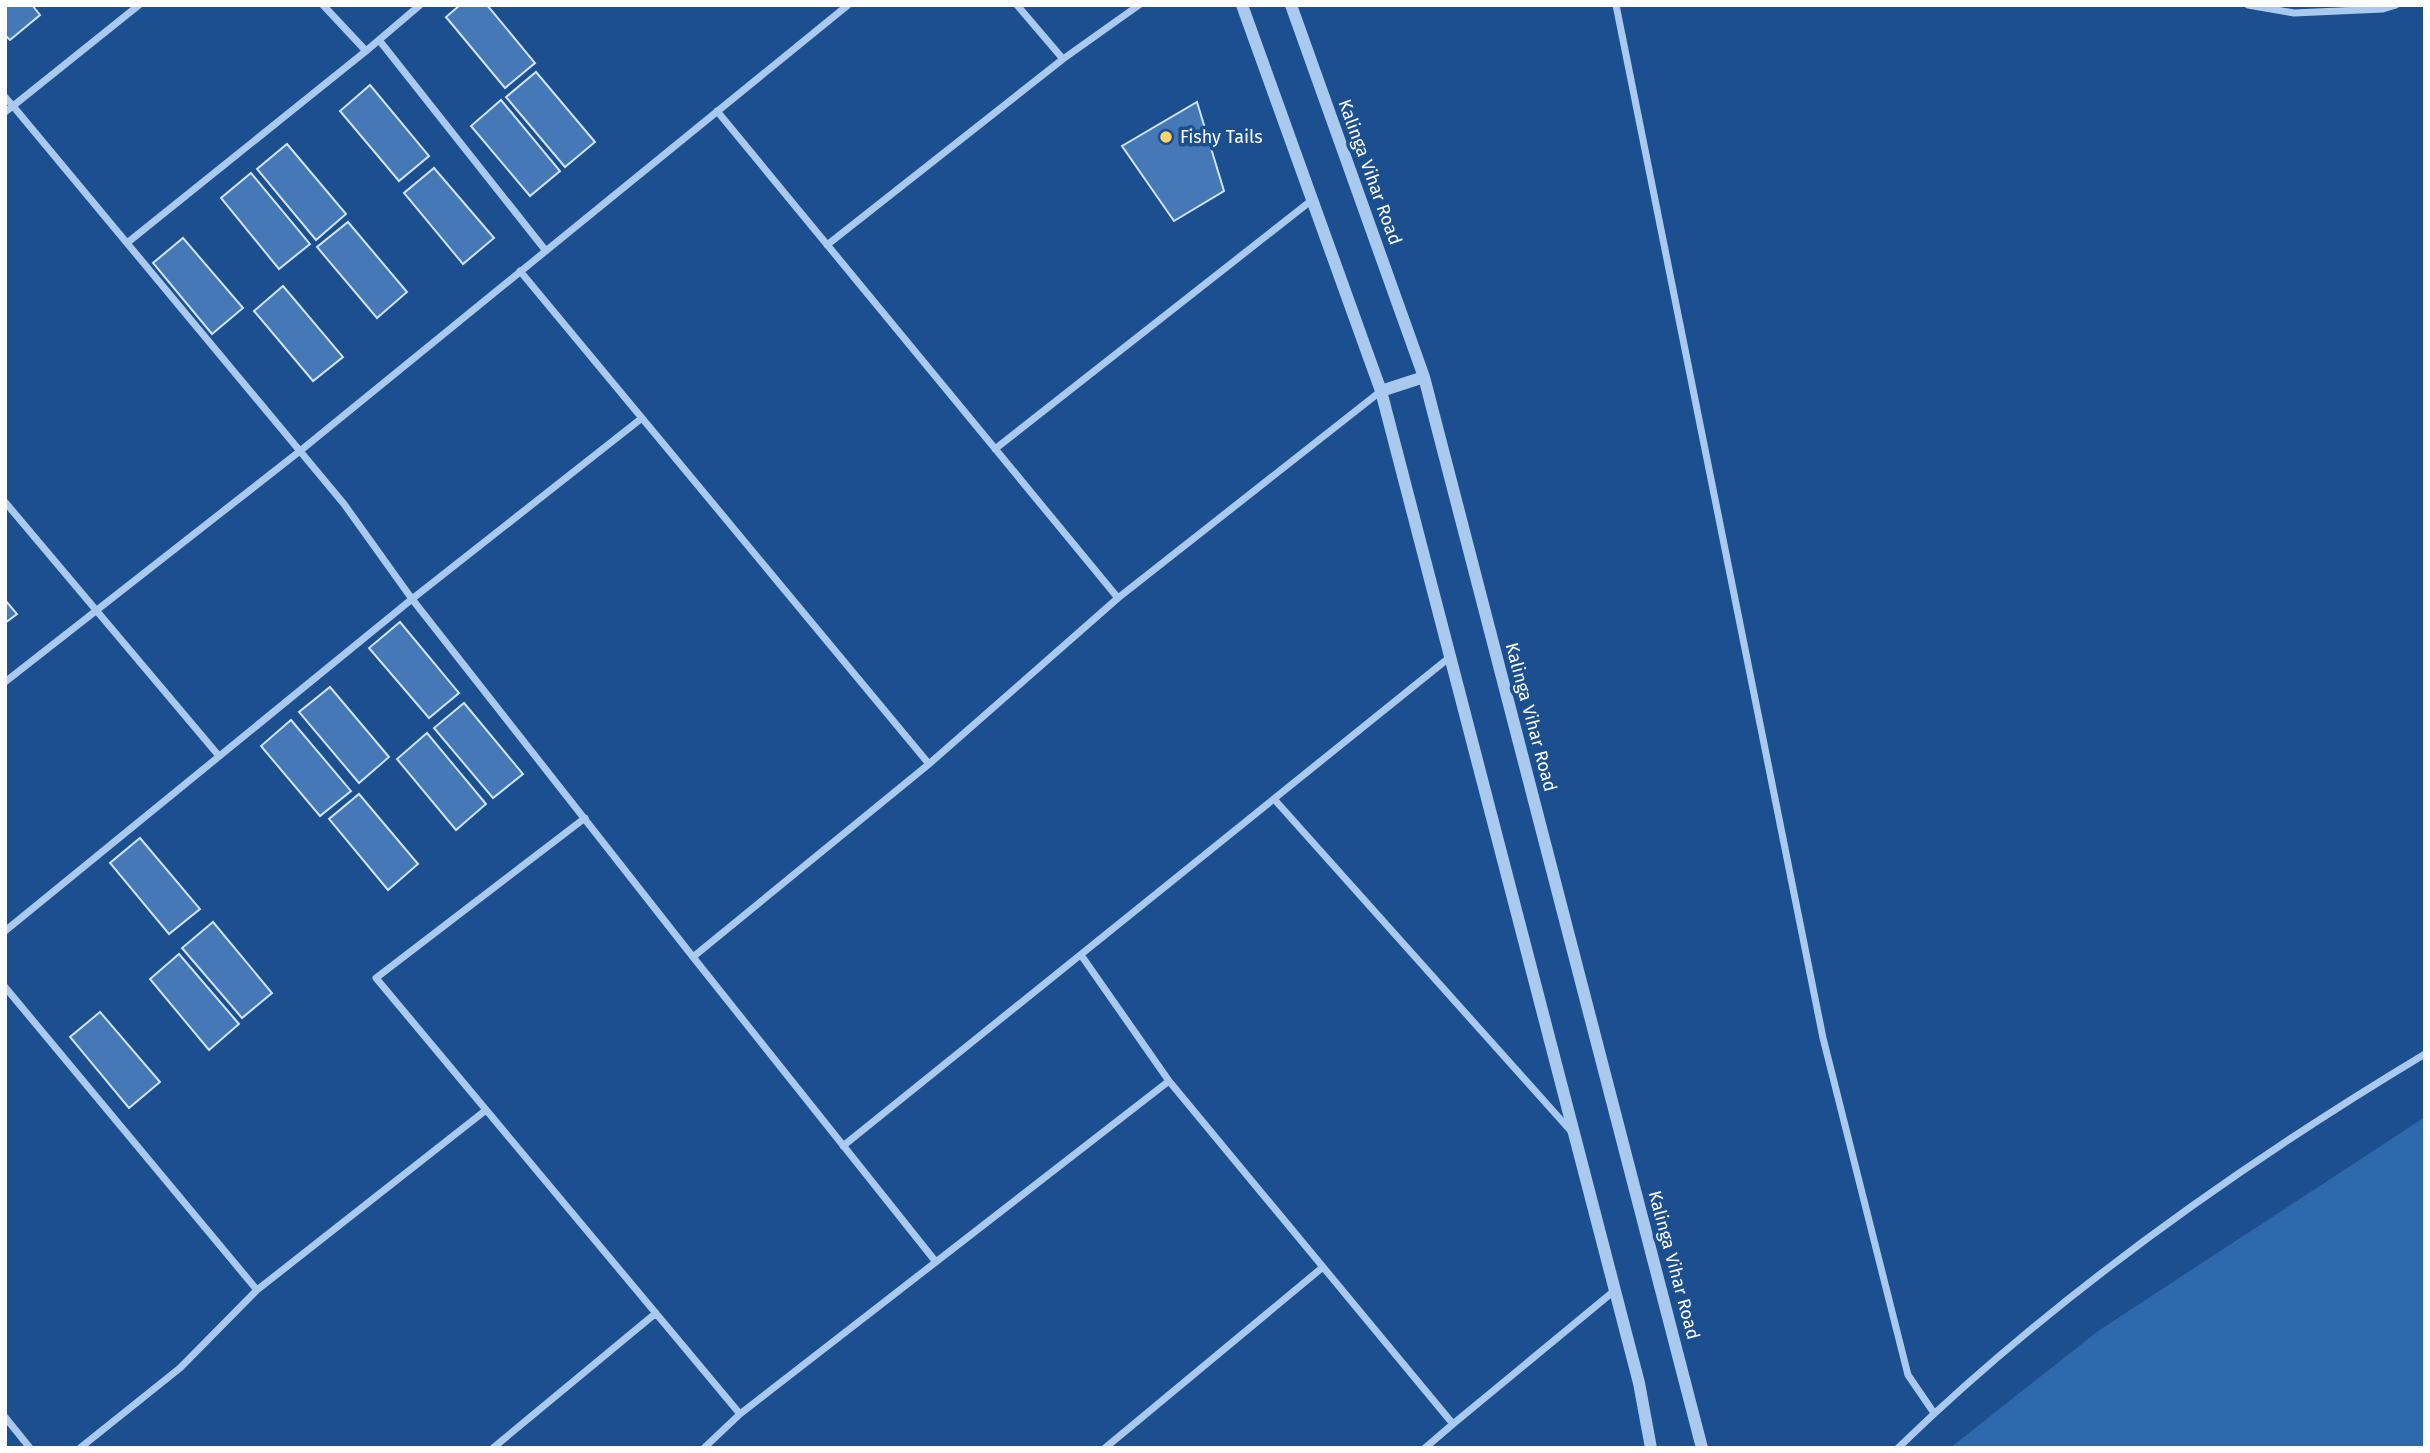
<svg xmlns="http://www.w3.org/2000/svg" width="2430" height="1453" viewBox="0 0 2430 1453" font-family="'Fira Sans',sans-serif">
<rect width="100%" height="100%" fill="#1b4f8f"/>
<path fill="#2e69ad" d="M2425,1117V1448H1950L2098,1331Z"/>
<path fill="#4478b7" stroke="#cfe3fa" stroke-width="2" d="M5,5H32L40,15L10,40L5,35Z
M460,5H487L535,63L505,88L446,17Z
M536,72L595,142L565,167L506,97Z
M370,85L429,156L399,181L340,111Z
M501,100L560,171L530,196L471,126Z
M1197,102L1224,191L1174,221L1122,146Z
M287,144L346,214L316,240L257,169Z
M434,168L494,238L463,264L404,193Z
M251,173L310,244L279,269L221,198Z
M348,222L407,292L377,318L317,247Z
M183,238L243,308L212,334L153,263Z
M283,286L343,357L313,381L254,311Z
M5,600L17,614L5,623Z
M400,622L459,693L429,718L369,648Z
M330,687L389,757L359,783L299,712Z
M464,703L523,774L493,798L434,728Z
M291,720L351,791L320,816L261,746Z
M427,733L486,804L456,830L397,759Z
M359,794L418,864L388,890L329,819Z
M140,838L200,909L169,934L110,863Z
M213,922L272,993L242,1018L182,948Z
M179,954L239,1024L209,1050L150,979Z
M100,1012L160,1082L129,1108L70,1037Z"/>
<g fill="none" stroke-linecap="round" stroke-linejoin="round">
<path stroke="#a9c9ee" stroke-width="7" d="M323,5L366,51L420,5
M1017,5L1063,59L1139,5
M1616,5L1823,1038L1908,1375L1934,1413
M2248,5L2294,13L2383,9L2396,5
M379,40L546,251
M5,97L13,106L5,112
M717,111L1118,598
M127,243L366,51
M827,245L1063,59
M520,271L929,764
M642,418L412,599L693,957L929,764L1118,598L1381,391
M995,449L1312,200
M5,502L219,756
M5,682L300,451L848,5
M1274,799L1570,1130
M585,818L376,978L740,1414
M5,931L412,599L344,504L13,106L139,5
M1081,955L1169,1081
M693,957L936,1262
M5,987L257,1290L180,1368L80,1448
M843,1146L1450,657
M257,1290L486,1110
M5,1417L30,1448
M493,1448L656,1313
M704,1448L740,1414L1169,1081L1453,1424L1614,1291
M1105,1448L1323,1267
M1425,1448L1453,1424
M1898,1448C2056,1295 2237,1167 2425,1054"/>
<path stroke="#a9c9ee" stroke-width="12" d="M1242,5L1381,391L1639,1383L1651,1448
M1291,5L1424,377L1702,1448
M1381,391L1424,377"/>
</g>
<circle fill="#ffd166" stroke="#1b4f8f" stroke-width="2.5" cx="1166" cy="137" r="7"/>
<g text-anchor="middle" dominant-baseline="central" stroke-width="7" stroke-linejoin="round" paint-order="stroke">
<g font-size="18" fill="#fff" stroke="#1b4f8f" text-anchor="start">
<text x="1180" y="137">Fishy Tails</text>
</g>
<g font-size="18" fill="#fff" stroke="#1b4f8f">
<text transform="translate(1370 172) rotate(70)">Kalinga Vihar Road</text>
<text transform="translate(1531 717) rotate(75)">Kalinga Vihar Road</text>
<text transform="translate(1674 1265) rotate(75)">Kalinga Vihar Road</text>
</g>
</g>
<rect width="2430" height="1453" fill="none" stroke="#ffffff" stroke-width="14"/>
</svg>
